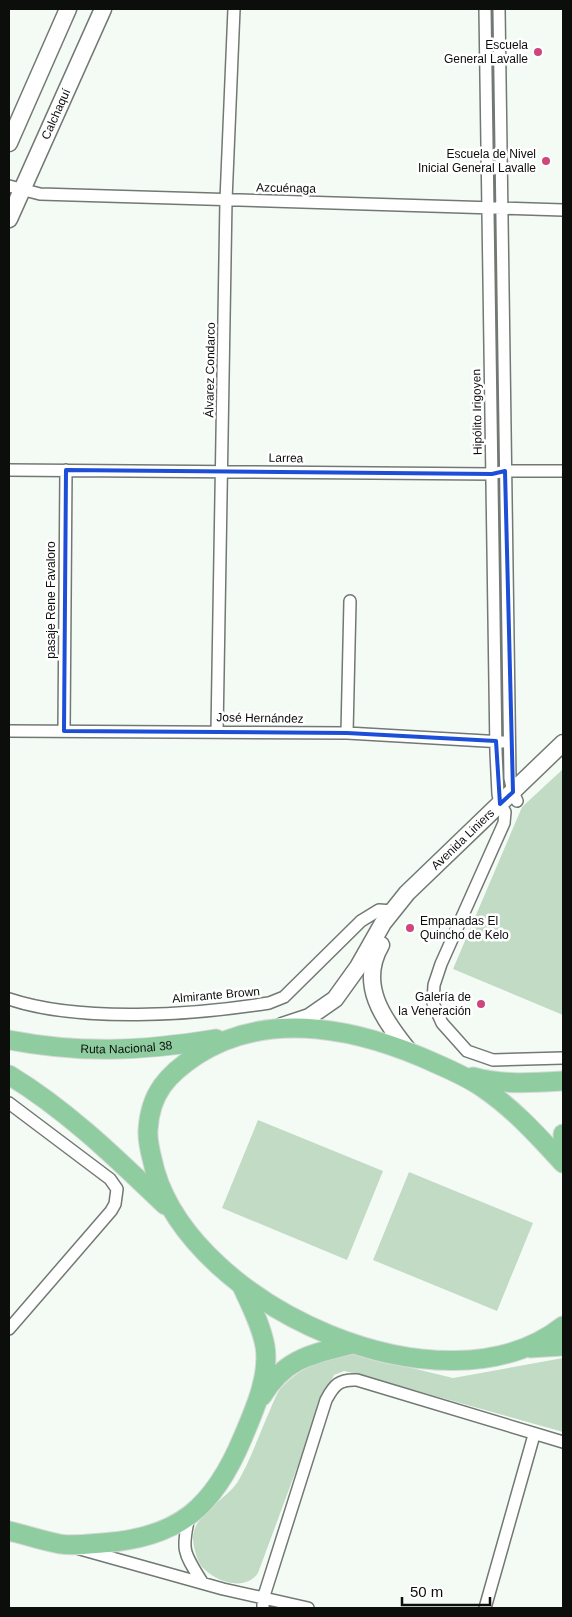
<svg xmlns="http://www.w3.org/2000/svg" width="572" height="1617" viewBox="0 0 572 1617" font-family="Arial,sans-serif">
<rect width="100%" height="100%" fill="#f4fbf5"/>
<path fill="#c2dbc5" d="M563,769V1015L453,969L522,807Z
M258,1120L383,1171L347,1260L222,1208Z
M409,1172L533,1223L497,1311L373,1260Z
M346,1352L453,1378L563,1358V1432L353,1373L344,1371L334,1375L324,1395L258,1573C245,1592 216,1582 202,1567C197,1561 193,1546 193,1538C193,1515 225,1500 237,1483C250,1462 260,1432 270,1410C273,1403 276,1395 280,1389C297,1370 321,1359 346,1352Z"/>
<g fill="none" stroke-linecap="round" stroke-linejoin="round">
<g stroke="#727873" stroke-width="14">
<path id="street" d="M485,9L496,752L498,794L500,804L505,812L504,823L441,964L434,985L433,1003L442,1023L467,1051L493,1060L563,1058
M499,9L510,778L513,792L517,801
M9,186L40,194L563,210
M9,470L492,474L505,471H563
M9,731L347,733L503,742
M64,731L66,470
M217,732L226,200L234,9
M347,733L350,601
M9,999C81,1023 194,1015 269,1003L284,997L361,921L379,910L393,911
M9,1103L110,1179L117,1189L115,1204L111,1211L9,1329
M189,1517C181,1551 184,1553 202,1582
M80,1549L223,1589L308,1608
M263,1608V1599L326,1400C334,1385 339,1379 357,1380L563,1442
M485,1608L534,1435"/>
</g>
<g stroke="#727873" stroke-width="19">
<g id="secondary">
<path d="M9,143L68,9"/>
<path id="s1" d="M9,219L103,9"/>
<path d="M381,945C358,984 383,1019 408,1050"/>
<path id="s2" d="M282,1026L309,1017L335,999L358,967L383,923L407,893L563,743"/>
</g>
</g>
<g stroke="#d8d8d8" stroke-width="21">
<g id="primary">
<path id="s3" d="M9,1040C82,1054 142,1051 216,1039"/>
<path d="M9,1075C67,1110 116,1158 165,1205"/>
<path d="M473,1077C503,1085 532,1083 563,1081"/>
<path d="M563,1134V1151"/>
<path d="M563,1163C538,1136 514,1109 483,1088C469,1078 453,1071 437,1064C363,1030 271,1008 197,1055C168,1074 150,1093 148,1130C147,1144 152,1157 155,1171C195,1307 444,1420 563,1326"/>
<path d="M530,1348L563,1346"/>
<path d="M262,1396C285,1358 312,1354 352,1344"/>
<path d="M9,1531C26,1535 43,1541 60,1544C73,1546 89,1544 102,1543C179,1538 214,1507 243,1437C254,1411 270,1376 265,1346C261,1325 251,1306 242,1286"/>
</g>
</g>
<use href="#street" stroke="#fff" stroke-width="11"/>
<use href="#secondary" stroke="#fff" stroke-width="16"/>
<use href="#primary" stroke="#8fcda0" stroke-width="19"/>
</g>
<path fill="none" stroke="#1d4ed8" stroke-width="4" stroke-linejoin="round" d="M66,470L492,474L505,471L513,792L500,804L496,741L347,733L64,731Z"/>
<g fill="#cf457c" stroke="#fff" stroke-width="2">
<circle cx="538" cy="52" r="5"/>
<circle cx="546" cy="161" r="5"/>
<circle cx="410" cy="928" r="5"/>
<circle cx="481" cy="1004" r="5"/>
</g>
<g text-anchor="middle" dominant-baseline="central" stroke-width="5" stroke-linejoin="round" paint-order="stroke">
<g font-size="12" fill="#0c0e0c" stroke="#fff" text-anchor="end">
<text x="528" y="45">Escuela<tspan x="528" dy="14">General Lavalle</tspan></text>
<text x="536" y="154">Escuela de Nivel<tspan x="536" dy="14">Inicial General Lavalle</tspan></text>
<text x="420" y="921" text-anchor="start">Empanadas El<tspan x="420" dy="14">Quincho de Kelo</tspan></text>
<text x="471" y="997">Galería de<tspan x="471" dy="14">la Veneración</tspan></text>
</g>
<g font-size="12" fill="#0c0e0c" stroke="#fff">
<text stroke="none"><textPath href="#s1" startOffset="115">Calchaquí</textPath></text>
<text transform="translate(286 188) rotate(1)">Azcuénaga</text>
<text transform="translate(210 370) rotate(-89)">Álvarez Condarco</text>
<text transform="translate(477 412) rotate(-91)">Hipólito Irigoyen</text>
<text transform="translate(286 458) rotate(1)">Larrea</text>
<text transform="translate(51 600) rotate(-90)">pasaje Rene Favaloro</text>
<text transform="translate(260 718) rotate(1)">José Hernández</text>
<text stroke="none"><textPath href="#s2" startOffset="266">Avenida Liniers</textPath></text>
<text transform="translate(216 995) rotate(-5)">Almirante Brown</text>
<text stroke="none"><textPath href="#s3" startOffset="118">Ruta Nacional 38</textPath></text>
</g>
</g>
<rect width="572" height="1617" fill="none" stroke="#0c0e0c" stroke-width="20"/>
<path d="M402 1597v8h88v-8" fill="none" stroke="#0c0e0c" stroke-width="2.5"/>
<text x="410" y="1597" font-size="15" fill="#0c0e0c" stroke="#ffffff" stroke-width="4" paint-order="stroke">50 m</text>
</svg>
